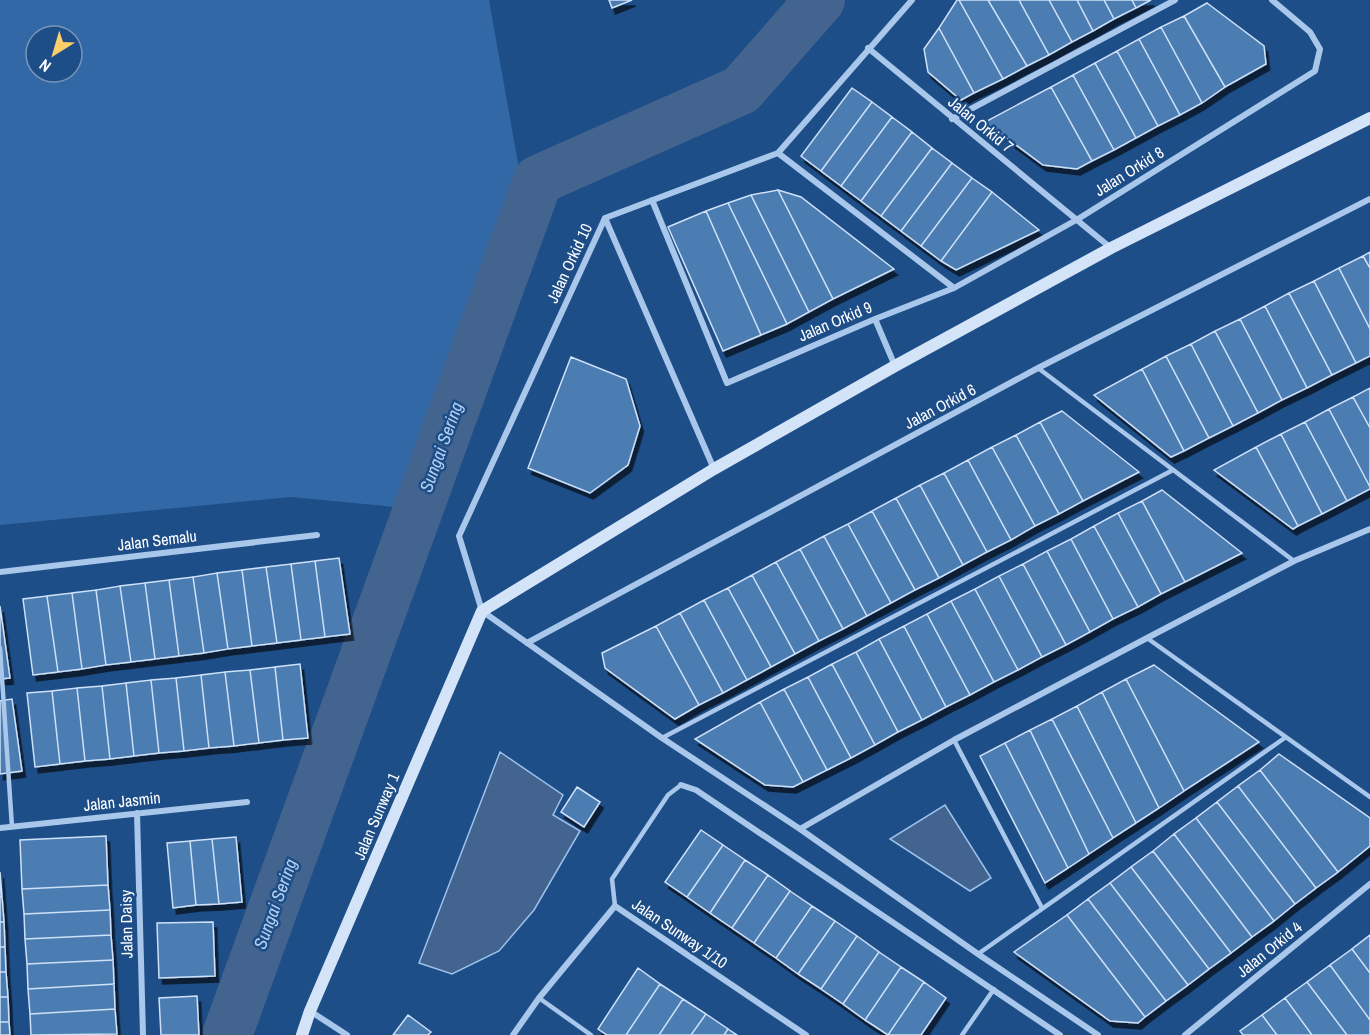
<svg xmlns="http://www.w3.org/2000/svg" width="1370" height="1035" viewBox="0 0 1370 1035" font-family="'Archivo Narrow',sans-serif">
<defs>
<filter id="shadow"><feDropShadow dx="3.5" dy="6" stdDeviation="0" flood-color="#0009"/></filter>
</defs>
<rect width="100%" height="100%" fill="#1e4e88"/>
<path fill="#3268a6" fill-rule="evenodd" d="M0,0H489L521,180L406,508L291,497L0,525ZM36,36H72V72H36Z"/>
<path fill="#42648e" stroke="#9cc2ed" stroke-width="1.5" d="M500,752L563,795L553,815L580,831L534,910L499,951L452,974L419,963Z
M945,805L991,878L970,891L890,839Z"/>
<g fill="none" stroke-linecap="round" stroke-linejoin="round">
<path stroke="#42648e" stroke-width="50" d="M227,1035L538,180L741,90L820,0"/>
</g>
<path fill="#4b7bb2" stroke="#cee1f8" stroke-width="1.5" filter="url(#shadow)" d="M609,0H632L612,8Z
M957,0H959L1003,79L974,93L939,28Z
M959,0H988L1027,66L1003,79Z
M988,0H1019L1049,55L1027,66Z
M1019,0H1049L1072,42L1049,55Z
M1049,0H1077L1093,31L1072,42Z
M1077,0H1104L1114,19L1093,31Z
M1104,0H1132L1136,8L1114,19Z
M1132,0H1151L1136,8Z
M1207,3L1264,46L1266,64L1225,87L1184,16Z
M1184,16L1225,87L1202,103L1161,27Z
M1161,27L1202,103L1180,115L1139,39Z
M939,28L974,93L961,100L928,72L924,49Z
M1139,39L1180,115L1158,126L1117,51Z
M1117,51L1158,126L1136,138L1095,63Z
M1095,63L1136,138L1114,150L1073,75Z
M1073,75L1114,150L1092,161L1051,87Z
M1051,87L1092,161L1077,169L1043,165L985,122Z
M852,88L872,102L821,171L801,156Z
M872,102L892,117L841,186L821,171Z
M892,117L912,132L861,201L841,186Z
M912,132L932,148L881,216L861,201Z
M932,148L952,163L901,231L881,216Z
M952,163L972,178L921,246L901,231Z
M972,178L992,192L941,261L921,246Z
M778,190L801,197L894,269L833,299Z
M778,190L833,299L809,312L751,195Z
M992,192L1039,230L956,270L941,261Z
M751,195L809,312L787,324L728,203Z
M728,203L787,324L761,335L706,211Z
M706,211L761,335L723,351L668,227Z
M1370,252V268L1363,256Z
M1363,256L1370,268V329L1339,268Z
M1339,268L1370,329V356L1356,363L1314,281Z
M1314,281L1356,363L1332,375L1289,293Z
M1289,293L1332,375L1307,388L1265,306Z
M1265,306L1307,388L1282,400L1240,319Z
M1240,319L1282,400L1258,413L1215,331Z
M1215,331L1258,413L1233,426L1191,344Z
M1191,344L1233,426L1209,438L1166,356Z
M1166,356L1209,438L1184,451L1142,369Z
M571,357L626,379L640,426L628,465L590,493L528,468Z
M1142,369L1184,451L1171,457L1094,395Z
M1370,388V428L1353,397Z
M1353,397L1370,428V487L1329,409Z
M1329,409L1370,487V489L1347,501L1305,422Z
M1062,411L1139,472L1083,501L1040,422Z
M1040,422L1083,501L1059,514L1016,435Z
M1305,422L1347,501L1322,514L1281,434Z
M1281,434L1322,514L1298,526L1256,447Z
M1016,435L1059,514L1035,526L992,447Z
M992,447L1035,526L1011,540L968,460Z
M1256,447L1298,526L1293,529L1214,470Z
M968,460L1011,540L987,552L944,473Z
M944,473L987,552L963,565L920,485Z
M920,485L963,565L939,578L896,498Z
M1162,490L1242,553L1185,582L1142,501Z
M896,498L939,578L915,590L872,511Z
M1142,501L1185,582L1161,594L1118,513Z
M872,511L915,590L891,603L848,524Z
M1118,513L1161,594L1138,607L1094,526Z
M848,524L891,603L867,616L824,536Z
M1094,526L1138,607L1113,619L1071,539Z
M824,536L867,616L843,629L800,549Z
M1071,539L1113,619L1090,632L1047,551Z
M800,549L843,629L819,641L776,562Z
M1047,551L1090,632L1066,645L1023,564Z
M339,558L350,634L325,637L315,561Z
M315,561L325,637L301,640L291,564Z
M776,562L819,641L795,654L752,575Z
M291,564L301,640L277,643L266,567Z
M1023,564L1066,645L1042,657L999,576Z
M266,567L277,643L252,646L242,570Z
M242,570L252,646L228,649L217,573Z
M217,573L228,649L204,653L193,577Z
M752,575L795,654L771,667L728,588Z
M999,576L1042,657L1018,670L975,589Z
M193,577L204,653L179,656L169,580Z
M169,580L179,656L155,659L145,583Z
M145,583L155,659L131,662L120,586Z
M120,586L131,662L106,665L96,590Z
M728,588L771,667L747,680L704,600Z
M975,589L1018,670L994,682L951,601Z
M96,590L106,665L82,669L72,593Z
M72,593L82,669L58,672L47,596Z
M47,596L58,672L33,675L23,599Z
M704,600L747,680L723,693L680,613Z
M951,601L994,682L970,695L927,614Z
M0,606L10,678L0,679Z
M680,613L723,693L699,705L656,626Z
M927,614L970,695L946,707L904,626Z
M656,626L699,705L675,719L605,668L602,653Z
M904,626L946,707L922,720L879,639Z
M879,639L922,720L898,732L856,652Z
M856,652L898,732L875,745L832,664Z
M300,664L308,738L283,740L275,667Z
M832,664L875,745L851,758L808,677Z
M1154,665L1259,742L1184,791L1126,679Z
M275,667L283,740L259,743L250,670Z
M250,670L259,743L234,746L225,672Z
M225,672L234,746L209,748L201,675Z
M201,675L209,748L184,751L176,678Z
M808,677L851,758L827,770L784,689Z
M176,678L184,751L159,753L151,680Z
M1126,679L1184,791L1159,808L1102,692Z
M151,680L159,753L134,756L126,683Z
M126,683L134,756L110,759L102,686Z
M102,686L110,759L85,761L77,688Z
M77,688L85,761L60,764L52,691Z
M784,689L827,770L803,782L760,702Z
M52,691L60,764L35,767L27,693Z
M1102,692L1159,808L1136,823L1077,706Z
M12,699L22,771L0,774V701Z
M760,702L803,782L793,787L765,785L695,739Z
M1077,706L1136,823L1113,838L1052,719Z
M1052,719L1113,838L1089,854L1030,730Z
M1030,730L1089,854L1068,868L1005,743Z
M1005,743L1068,868L1045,883L980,756Z
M1279,754L1370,818V846L1338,872L1260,770Z
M1260,770L1338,872L1316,888L1238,786Z
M1238,786L1316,888L1295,904L1217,802Z
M577,787L600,802L584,827L561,812Z
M1217,802L1295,904L1274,921L1196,818Z
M1196,818L1274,921L1252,937L1174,834Z
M701,830L723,845L687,897L665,882Z
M1174,834L1252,937L1231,953L1153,851Z
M106,836L108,885L22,889L20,840Z
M236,837L242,902L219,904L212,839Z
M212,839L219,904L196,905L190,841Z
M190,841L196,905L173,908L167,843Z
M723,845L745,860L710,913L687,897Z
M1153,851L1231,953L1209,969L1131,867Z
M745,860L768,875L732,928L710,913Z
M1131,867L1209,969L1188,985L1110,883Z
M0,872L2,897H0Z
M768,875L790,891L754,943L732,928Z
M1110,883L1188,985L1166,1001L1088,899Z
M108,885L110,910L24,914L22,889Z
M790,891L812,906L776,958L754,943Z
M0,897H2L4,922H0Z
M1088,899L1166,1001L1145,1017L1067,915Z
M812,906L835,921L798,974L776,958Z
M110,910L111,935L25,939L24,914Z
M1067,915L1145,1017L1138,1023L1110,1021L1014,952Z
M835,921L857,936L821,989L798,974Z
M0,922H4L5,947H0Z
M213,922L215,976L159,978L157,923Z
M111,935L113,960L27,964L25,939Z
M1370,935V973L1352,949Z
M857,936L879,952L843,1004L821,989Z
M0,947H5L6,972H0Z
M1352,949L1370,973V1020L1330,965Z
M879,952L901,967L865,1020L843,1004Z
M113,960L114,984L28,989L27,964Z
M1330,965L1370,1020V1035H1347L1307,982Z
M901,967L924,982L888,1035L865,1020Z
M638,968L660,984L626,1035H607L598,1029Z
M0,972H6L8,997H0Z
M924,982L946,998L921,1035H888Z
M1307,982L1347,1035H1312L1285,998Z
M114,984L115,1009L30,1014L28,989Z
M660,984L683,999L659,1035H626Z
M197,996L199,1035H161L159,998Z
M0,997H8L9,1022H0Z
M1285,998L1312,1035H1277L1262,1015Z
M683,999L706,1014L691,1035H659Z
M115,1009L117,1034L31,1035L30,1014Z
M706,1014L728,1029L724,1035H691Z
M408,1015L431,1032L428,1035H393Z
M1262,1015L1277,1035H1243L1240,1031Z
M0,1022H9L10,1035H0Z
M728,1029L737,1035H724Z"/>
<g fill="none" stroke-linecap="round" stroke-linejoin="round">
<path stroke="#a9c7eb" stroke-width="4.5" d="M1038,368L1294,561
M1147,638L1370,797
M0,648L12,827
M662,738L1173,470
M954,740L1042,908
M615,906L612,879L668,795L681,785
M978,954L1286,737
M539,998L591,1035
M962,1035L994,989"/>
<path stroke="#a9c7eb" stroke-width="6" d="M912,0L778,153L605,218L459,536L482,611L662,738L800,829L978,954L1098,1035
M868,48L1111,248
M952,119L1175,0
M778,153L954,288
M652,200L727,383L875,319L954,288L1078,219L1315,71L1320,49L1310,32L1272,0
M605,218L714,469
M875,319L895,366
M0,572L317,535
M527,643L1038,368L1370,199
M681,785L696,790L1060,1035
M137,813L143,1035
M0,828L247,802
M800,829L954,740L1147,638L1294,561L1370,529
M310,1011L347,1035
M513,1035L539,998L615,906L806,1035
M1185,1035L1370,884"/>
<path stroke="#d4e4f8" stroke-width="12" d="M302,1035L310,1011L482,611L714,469L895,366L1111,248L1370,118"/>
</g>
<g text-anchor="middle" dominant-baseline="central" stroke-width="5" stroke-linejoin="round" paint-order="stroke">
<g font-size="16" fill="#fff" stroke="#1e4e88">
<text transform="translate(981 124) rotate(39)">Jalan Orkid 7</text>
<text transform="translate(1129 171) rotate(-32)">Jalan Orkid 8</text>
<text transform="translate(569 263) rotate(-65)">Jalan Orkid 10</text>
<text transform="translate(835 321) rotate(-23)">Jalan Orkid 9</text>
<text transform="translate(940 406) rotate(-28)">Jalan Orkid 6</text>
<text transform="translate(157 540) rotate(-7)">Jalan Semalu</text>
<text transform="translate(122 801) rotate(-6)">Jalan Jasmin</text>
<text transform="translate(376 816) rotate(-67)">Jalan Sunway 1</text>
<text transform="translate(126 924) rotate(-91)">Jalan Daisy</text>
<text transform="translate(680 933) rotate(34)">Jalan Sunway 1/10</text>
<text transform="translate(1269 949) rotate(-39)">Jalan Orkid 4</text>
</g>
<g font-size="18" font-style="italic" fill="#b4d1f2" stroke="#1e4e88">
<text transform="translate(441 447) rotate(-70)">Sungai Sering</text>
<text transform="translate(275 904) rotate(-70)">Sungai Sering</text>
</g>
</g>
<g transform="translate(54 54) rotate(217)"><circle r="28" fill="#1e4e88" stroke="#7895b8" stroke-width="1.5"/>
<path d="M0-4.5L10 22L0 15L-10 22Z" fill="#face68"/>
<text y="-9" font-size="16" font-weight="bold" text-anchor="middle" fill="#ffffff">N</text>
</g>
</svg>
